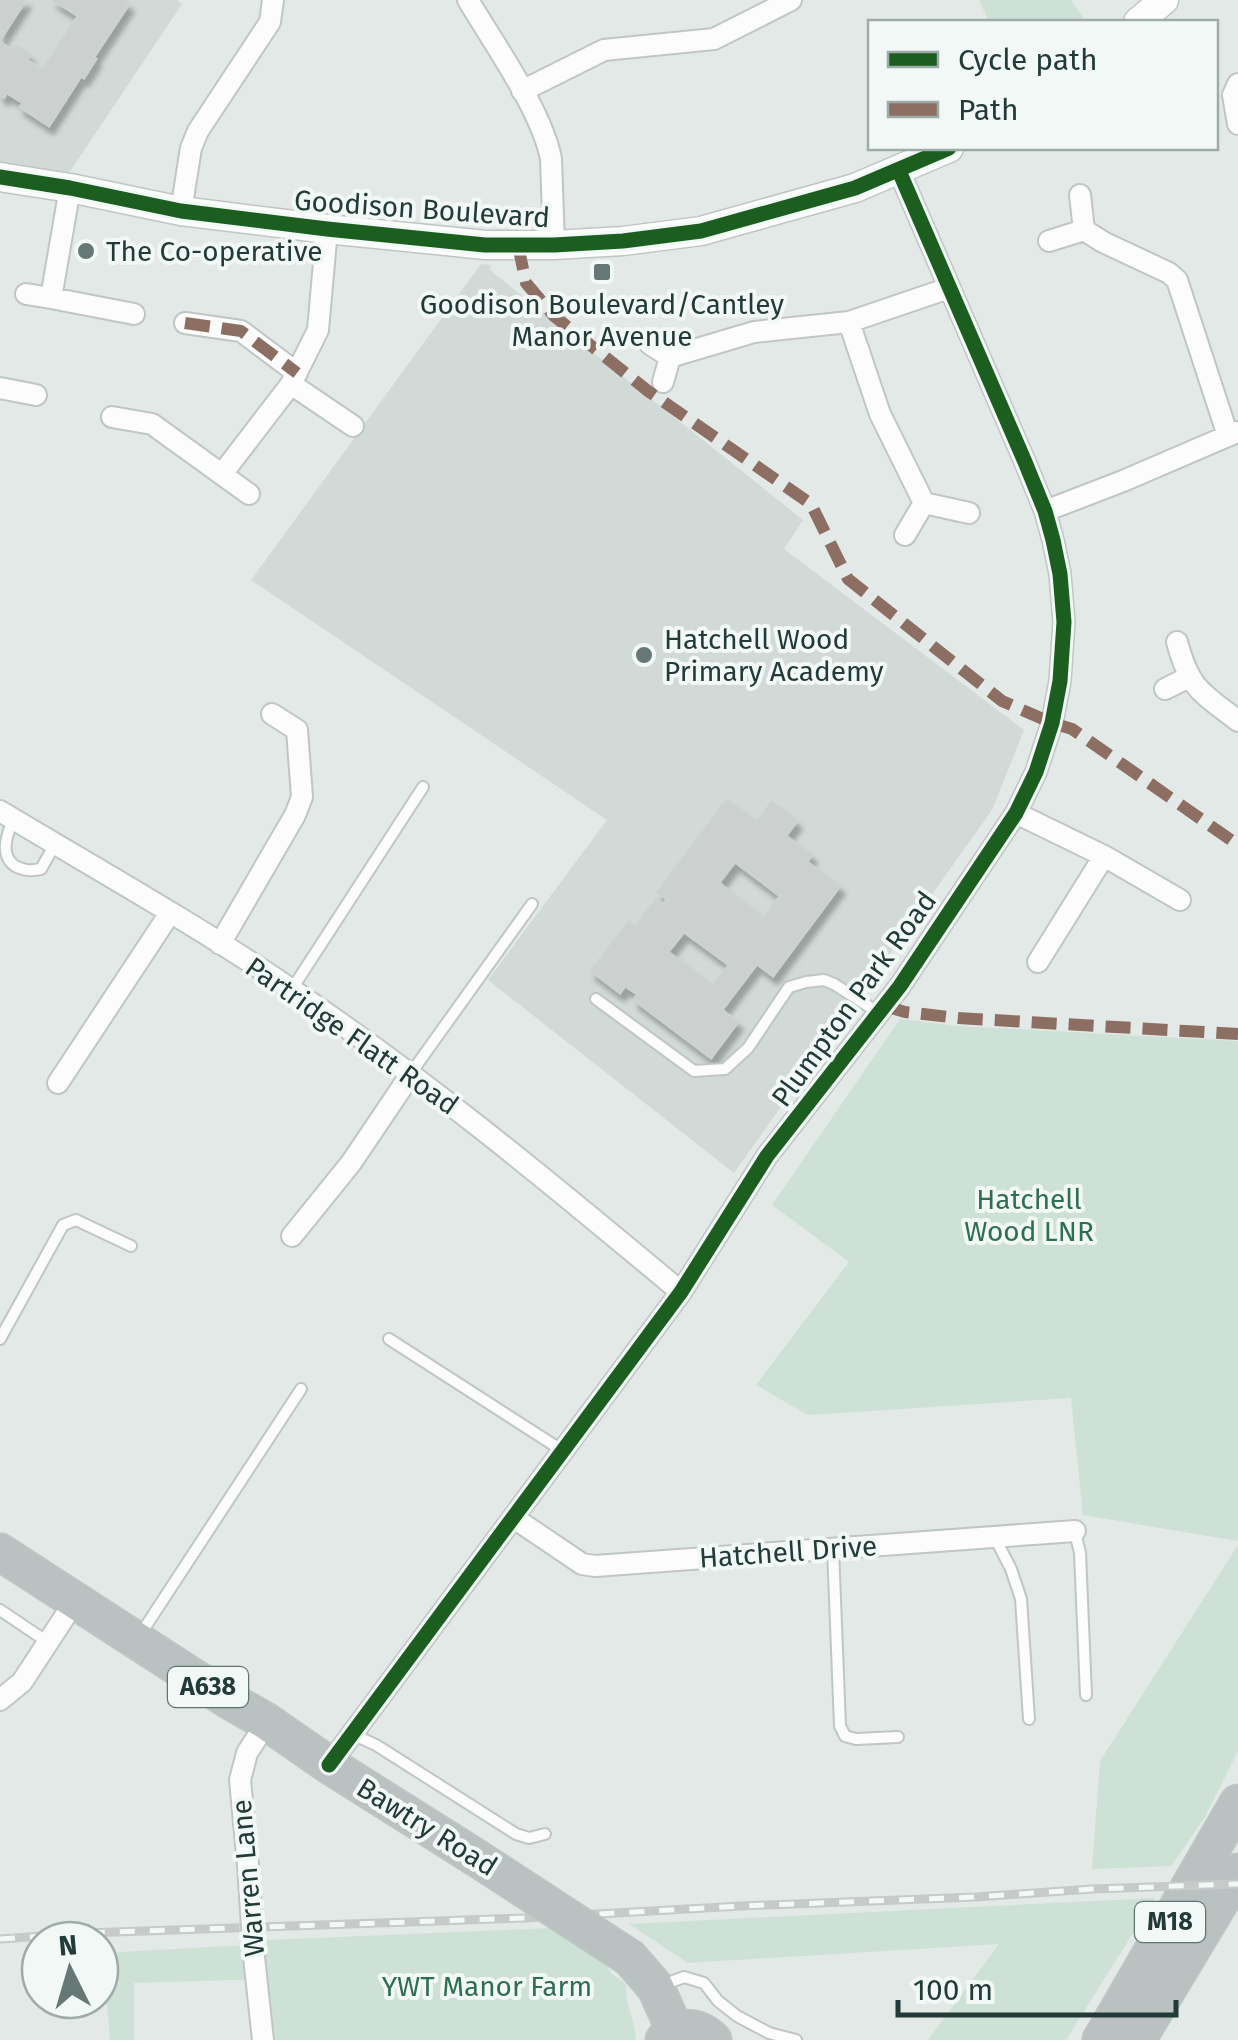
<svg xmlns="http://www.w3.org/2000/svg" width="1238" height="2040" viewBox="0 0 1238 2040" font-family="'Fira Sans',sans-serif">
<defs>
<filter id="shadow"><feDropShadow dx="4.5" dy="8" stdDeviation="2.5" flood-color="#0004"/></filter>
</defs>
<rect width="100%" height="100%" fill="#e3e9e7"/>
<path fill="#d1dad7" d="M0,0H177L182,4L71,170L60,178L0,168Z
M481,264L491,265L490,270L803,520L784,549L1024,730L992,810L734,1173L488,980L607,820L251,580Z"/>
<path fill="#cde1d6" d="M979,0H1071L1086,22H989Z
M900,1019L958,1026L1238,1041V1541L1083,1515L1071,1398L808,1415L756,1385L849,1262L772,1205Z
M1238,1545V1751L1205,1817L1171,1866L1092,1869L1100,1761Z
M1155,1898L1066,2040H928L999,1944L688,1963L629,1924Z
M552,1928L591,1944L612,1974L626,1984C625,2003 635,2021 636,2040H270L267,1979L134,1983V2040H110L103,1953L266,1944L267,1940Z"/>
<path fill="#ccd1d0" stroke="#ccd2d0" stroke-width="2.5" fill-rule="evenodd" filter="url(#shadow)" d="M0,0H26L0,40Z
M53,0H123L129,4L94,57L96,59L84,78L81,76L49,126L20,107L23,103L7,93L4,97L0,94V42L13,51L16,45L30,55L27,60L43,70L78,16Z
M727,800L757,822L772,802L797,821L786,836L812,855L807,862L840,886L773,976L757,964L722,1010L738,1022L711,1058L634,1000L637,994L625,986L620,993L591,971L629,921L636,927L656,899L663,905L667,899L658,892ZM735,862L780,896L764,918L719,883ZM684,932L729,965L713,986L668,952Z"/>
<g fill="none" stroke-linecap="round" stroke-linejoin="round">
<g stroke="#c0c6c4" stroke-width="14">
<path id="lane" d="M14,819C6,835 0,856 15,866C25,871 31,871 41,869L55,844
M292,989L423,787
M596,999L694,1071L725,1069L748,1048L789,987L806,982L824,980L834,984L879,1013
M411,1073L532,904
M0,1339L63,1225L76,1220L131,1246
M389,1339L563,1451
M1075,1532L1080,1553L1086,1695
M995,1538L1011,1569L1021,1599L1029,1719
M833,1549L840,1726L845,1736L856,1739L898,1737
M0,1610L49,1643
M140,1635L301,1389
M352,1734L376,1745L516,1834L529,1838L545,1834
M663,1985L684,1977L704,1983L718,2001L737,2016L769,2033L796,2040"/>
</g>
<g stroke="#c0c6c4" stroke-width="24">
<path id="street" d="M468,0C494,44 542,111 551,159L554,245
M1238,84L1233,95L1238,124
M522,91L604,50L714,39L791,0
M70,188L51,298L134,314
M181,211L191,148L198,131L270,22L273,0
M1084,230L1103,242L1169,273L1177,280L1228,436
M1049,241L1084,230L1080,195
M26,294L51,298
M849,322L880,414L924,503
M185,323L241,331L297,373
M650,344L670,357L663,382
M670,357L754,332L849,322L949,288
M291,384L353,426
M0,388L36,395
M112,417L152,424L249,494
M222,474L291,384L318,330L327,229
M1045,511L1123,481L1237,432
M905,535L924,503L969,513
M1177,642C1190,690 1201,692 1238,721
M1165,689L1189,677
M0,811C95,868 193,923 285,985C424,1078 553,1185 681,1292
M1016,813L1104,856L1180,900
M220,944L295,815L302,797L297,730L272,714
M1038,962L1104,856
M58,1083L170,913
M292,1236L351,1163L411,1074
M514,1518L582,1564L595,1566L1075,1531
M0,1700L22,1682L75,1601
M329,1765L681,1292L767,1156L900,986L1016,813L1036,772L1052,723L1060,681L1064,622L1060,574L1053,540L1045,511L1025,462L899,171
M248,1865L240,1780L247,1753L267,1722
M254,1957L263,2040"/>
</g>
<g stroke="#bfc6c4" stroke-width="31">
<path id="secondary" d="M1138,22L1164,0
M0,177L70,188L181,211L327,229L485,245H554L623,241L701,231L855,188L949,148"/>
</g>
<g stroke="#bcc5c3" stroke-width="39">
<path id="highway" d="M0,1552L227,1699L267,1722L329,1765L475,1857
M630,1958L656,1988L675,2031
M664,2040C679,2024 698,2025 713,2040
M1101,2040L1238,1803
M1137,2040L1238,1872"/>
</g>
<use href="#lane" stroke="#fbfcfb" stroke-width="10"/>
<use href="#street" stroke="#fbfcfb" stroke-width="20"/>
<use href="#secondary" stroke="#fbfcfb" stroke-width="28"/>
<use href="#highway" stroke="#bac1c1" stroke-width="35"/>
<g stroke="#c6cac9" stroke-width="9">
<path id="rail" d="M0,1939L85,1933L526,1918L741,1906L976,1897L1092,1889L1238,1884"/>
</g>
<use href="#rail" stroke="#f1f8f5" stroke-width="5" stroke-dasharray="15" stroke-linecap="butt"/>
<g stroke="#c0c6c4" stroke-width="24" stroke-linecap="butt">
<path id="street-bridge" d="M248,1865L254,1957"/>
</g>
<g stroke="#bcc5c3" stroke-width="39" stroke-linecap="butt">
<path id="highway-bridge" d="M475,1857L630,1958"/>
</g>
<use href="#street-bridge" stroke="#fbfcfb" stroke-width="20"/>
<use href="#highway-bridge" stroke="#bac1c1" stroke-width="35"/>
<path stroke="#8d6e63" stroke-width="12" stroke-dasharray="25 12" stroke-linecap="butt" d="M518,245L526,283L554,316L648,391L811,504L848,579L1002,701L1052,723L1072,729L1238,845
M185,323L241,331L297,373
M885,1006L905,1012L958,1018L1238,1034"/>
<g stroke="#f1f8f5" stroke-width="21">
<path id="cycleway" d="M0,177L70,188L181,211L327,229L485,245H554L623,241L701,231L855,188L949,148
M329,1765L681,1292L767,1156L900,986L1016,813L1036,772L1052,723L1060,681L1064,622L1060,574L1053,540L1045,511L1025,462L899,171"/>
</g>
<use href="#cycleway" stroke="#1b5e20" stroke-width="15"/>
</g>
<g fill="#667875" stroke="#f1f8f5" stroke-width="4">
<circle cx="86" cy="251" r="10"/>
<rect x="592" y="262" width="20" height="20" rx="5"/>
<circle cx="644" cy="655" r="10"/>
</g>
<g text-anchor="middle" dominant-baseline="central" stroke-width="8" stroke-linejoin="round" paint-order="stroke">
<g fill="#f1f8f5" stroke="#607471" stroke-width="2.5">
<rect x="168" y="1667" width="80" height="40" rx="8"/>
<rect x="1135" y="1902" width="70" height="40" rx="8"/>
</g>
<g font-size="25" font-weight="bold" fill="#223b38">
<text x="208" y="1687">A638</text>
<text x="1170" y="1922">M18</text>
</g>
<g font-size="28" fill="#223b38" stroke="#f1f8f5">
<text transform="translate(422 209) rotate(4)">Goodison Boulevard</text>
<text transform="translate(854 999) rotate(-54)">Plumpton Park Road</text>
<text transform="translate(352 1036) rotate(35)">Partridge Flatt Road</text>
<text transform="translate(788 1552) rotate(-4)">Hatchell Drive</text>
<text transform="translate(427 1827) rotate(32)">Bawtry Road</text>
<text transform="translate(248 1878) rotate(-95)">Warren Lane</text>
</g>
<g font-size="28" fill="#223b38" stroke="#f1f8f5" text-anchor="start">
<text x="106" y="251">The Co-operative</text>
<text x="602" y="304" text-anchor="middle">Goodison Boulevard/Cantley<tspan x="602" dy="32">Manor Avenue</tspan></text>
<text x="664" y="639">Hatchell Wood<tspan x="664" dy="32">Primary Academy</tspan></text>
</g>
<g font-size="28" fill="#2e6f53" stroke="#f1f8f5">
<text x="1029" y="1199">Hatchell<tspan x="1029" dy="32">Wood LNR</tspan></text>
<text x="487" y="1986">YWT Manor Farm</text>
</g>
</g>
<rect x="868" y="20" width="350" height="130" fill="#f1f8f5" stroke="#9eaca9" stroke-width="2.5"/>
<rect x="888" y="52" width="50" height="15" fill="#1b5e20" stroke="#9eaca9" stroke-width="2.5"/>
<text x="958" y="70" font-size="30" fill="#223b38">Cycle path</text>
<rect x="888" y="102" width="50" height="15" fill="#8d6e63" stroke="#9eaca9" stroke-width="2.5"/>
<text x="958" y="120" font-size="30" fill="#223b38">Path</text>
<g transform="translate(70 1970) rotate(355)"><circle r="48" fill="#f1f8f5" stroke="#9eaca9" stroke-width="2.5"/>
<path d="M0-8L18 38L0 25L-18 38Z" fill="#667875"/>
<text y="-15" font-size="28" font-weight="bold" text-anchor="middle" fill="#223b38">N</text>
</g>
<path d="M898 2000v15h278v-15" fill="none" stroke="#223b38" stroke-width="5"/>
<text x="913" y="2000" font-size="30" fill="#223b38" stroke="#f1f8f5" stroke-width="8" paint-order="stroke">100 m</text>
</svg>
